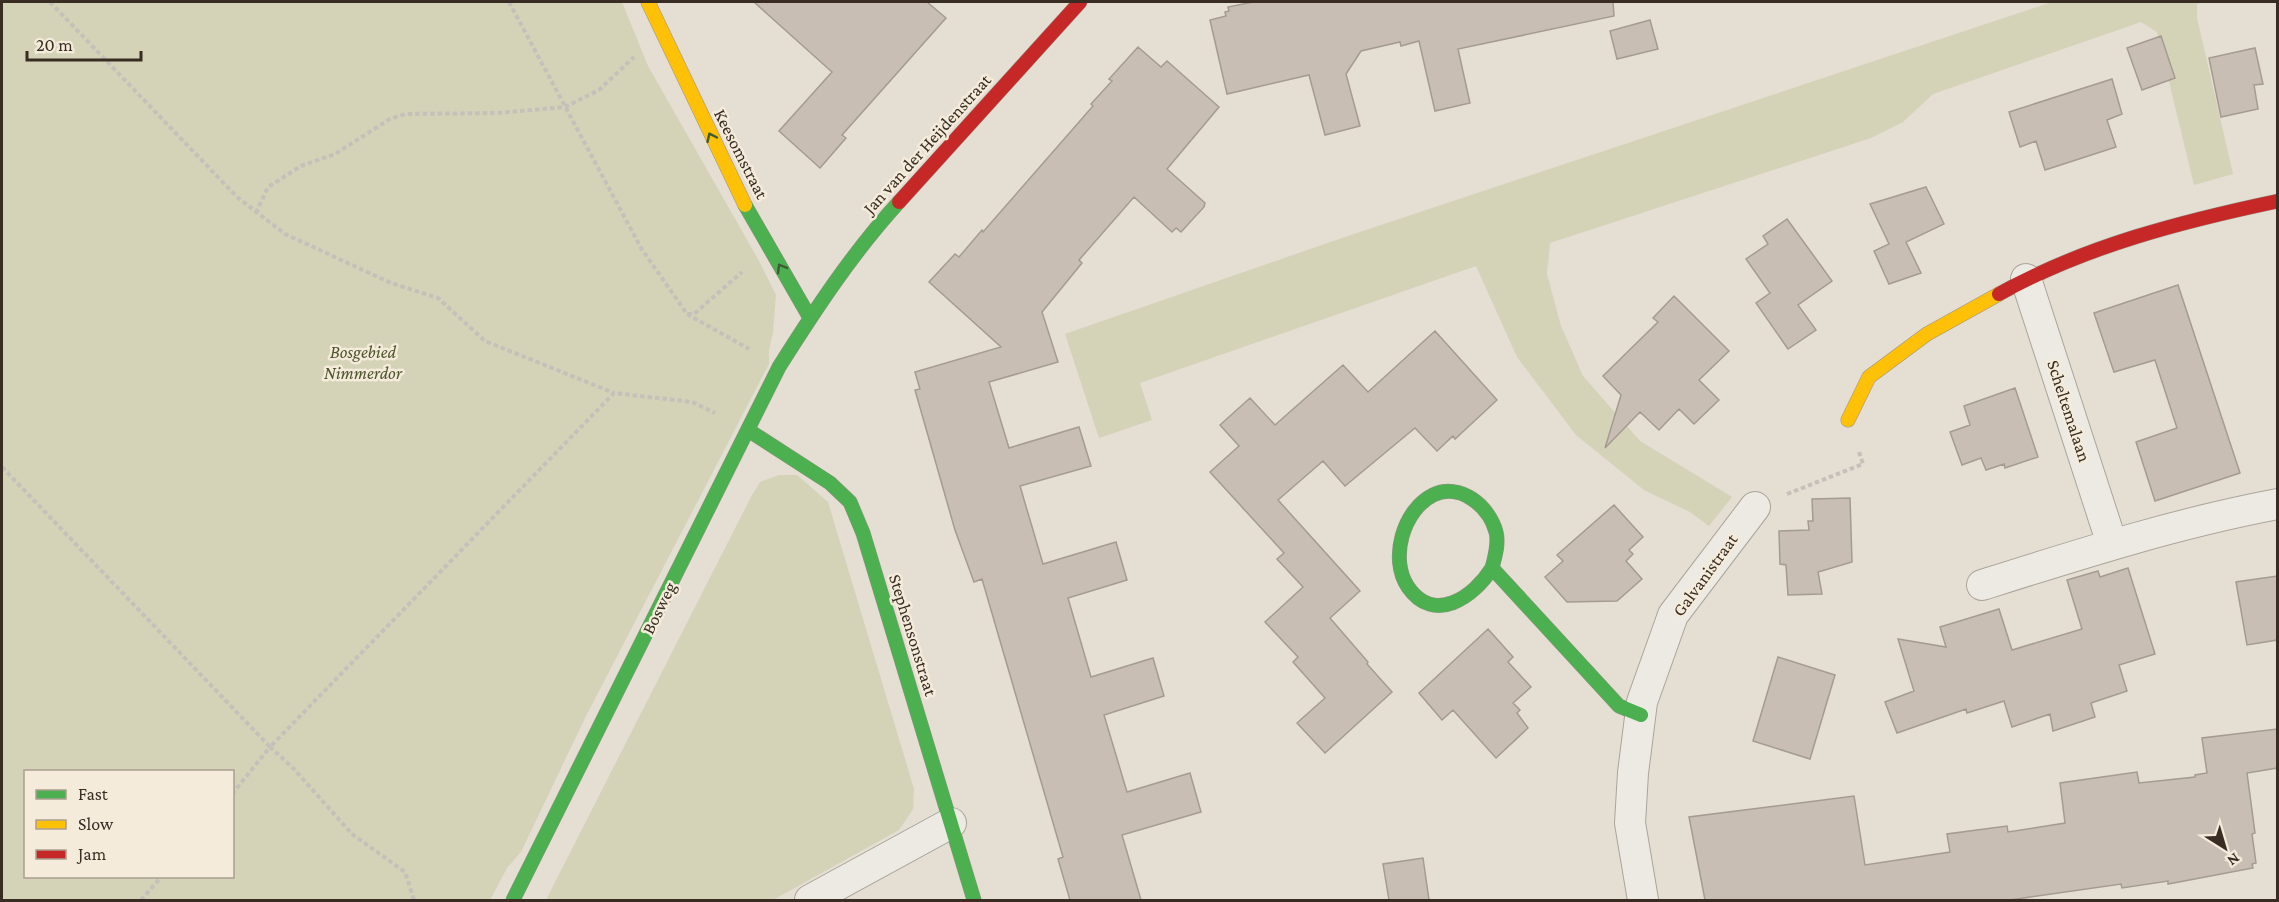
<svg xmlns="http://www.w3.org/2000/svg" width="2279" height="902" viewBox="0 0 2279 902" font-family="'Crimson Pro',serif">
<rect width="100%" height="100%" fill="#e4ded3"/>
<path fill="#d4d2b7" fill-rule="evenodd" d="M2,2H622L648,66L758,259L776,295L773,332L769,350V364L585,718L521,852L507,868L490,900H2ZM26,772H232V876H26Z
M2052,2H2204L2197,4V18L2233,174L2194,185L2157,32L2141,22L1933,94L1903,122L1871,138L1550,243L1547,274L1561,326L1583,376L1640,441L1732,497L1709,526L1690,512L1644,490L1576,435L1517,357L1476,266L1140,383L1152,420L1099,438L1065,334L1345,237Z
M779,475H797L828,502L914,789L913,809L899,830L773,900H546L751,497L760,482Z"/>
<path fill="#c8beb4" stroke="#a59b92" stroke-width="1.5" d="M754,2H927L946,18L842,135L846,138L820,168L779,131L832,72Z
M1253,2H1613L1614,16L1458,49L1470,103L1435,111L1419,41L1401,46L1400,42L1361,51L1346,74L1360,126L1325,135L1309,75L1227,94L1210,20L1226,16L1225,12L1229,11L1228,7Z
M1650,20L1658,49L1617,59L1610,31Z
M2161,36L2175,78L2142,90L2127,48Z
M1138,47L1161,67L1167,61L1219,107L1167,169L1205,203L1204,207L1181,232L1176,228L1172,232L1134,197L1079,260L1082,263L1042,312L1058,362L989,382L1009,448L1079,427L1091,466L1020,486L1043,564L1116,542L1127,580L1068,598L1091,677L1153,658L1164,696L1104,715L1127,792L1190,773L1201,812L1122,835L1141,900H1070L1058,859L1063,857L982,579L974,582L955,530L915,390L920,389L915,372L1001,347L929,282L955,254L959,257L982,230L983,232L1093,106L1091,104L1112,81L1109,79Z
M2255,48L2263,84L2254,85L2258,109L2221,117L2209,58Z
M2112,79L2122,114L2107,120L2116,147L2045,170L2036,141L2020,147L2009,112Z
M1926,187L1944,224L1906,242L1921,273L1889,284L1874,251L1889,244L1870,204Z
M1787,219L1832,281L1798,305L1816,330L1788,349L1756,303L1770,293L1746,259L1768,244L1763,236Z
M2178,285L2240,473L2155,501L2136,442L2177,428L2155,360L2114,372L2094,313Z
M1674,296L1729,351L1699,380L1719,400L1694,424L1679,409L1659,430L1640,412L1605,448L1621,395L1603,376L1658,322L1653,318Z
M1435,331L1497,400L1455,439L1453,436L1437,451L1415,428L1345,486L1323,461L1278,500L1360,591L1330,618L1368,662L1367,664L1392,692L1325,753L1297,723L1325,698L1293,662L1298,657L1265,622L1303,587L1277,559L1284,553L1210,472L1239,446L1220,425L1250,398L1275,425L1343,365L1368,392Z
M2015,388L2038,457L2005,468L2004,464L1986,470L1981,458L1962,465L1950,432L1970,425L1964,406Z
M1850,498L1852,562L1818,572L1822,594L1788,595L1786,565L1780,564L1779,531L1809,530L1808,521H1813L1812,499Z
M1614,505L1643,537L1629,550L1633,554L1626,561L1642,579L1617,601L1567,602L1545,577L1563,561L1557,555Z
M2128,568L2155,654L2119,665L2127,691L2091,703L2095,717L2053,731L2050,714L2012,727L2004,701L1967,713L1966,709L1897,733L1885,702L1914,691L1898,639L1946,647L1940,627L1999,609L2012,650L2082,629L2067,580L2098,571L2100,577Z
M2277,576V640L2247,645L2236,582Z
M1488,629L1513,657L1508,662L1531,687L1513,703L1520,710L1517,713L1528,728L1496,758L1453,710L1442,720L1419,693Z
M1778,657L1835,675L1810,759L1753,741Z
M2277,729V768L2247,773L2255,833L2252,834L2256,863L2252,864L2253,868L2168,884V881L2122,888L2121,884L2010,900H1705L1689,817L1854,796L1865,865L1950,852L1947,834L2007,826L2008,832L2065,823L2060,783L2137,772L2139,783L2195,777V775L2207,773L2202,738Z
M1423,858L1429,900H1389L1383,864Z"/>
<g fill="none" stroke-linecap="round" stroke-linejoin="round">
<g stroke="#aaa49b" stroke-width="32">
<path id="street" d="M2026,279L2112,544
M1982,585C2080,554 2177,523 2278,504
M810,900L951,823
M1643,900L1630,823L1633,773L1642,702L1673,615L1755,507"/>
</g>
<g stroke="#9a938b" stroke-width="15">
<path id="fast" d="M745,205L810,318
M748,430L830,483L850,502L863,533L974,900
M1492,568C1474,597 1434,625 1408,587C1389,559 1403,510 1433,495C1460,482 1489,506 1496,532C1499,543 1495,557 1492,568L1619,706L1641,715
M513,900L779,367C815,310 853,252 899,202"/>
</g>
<g stroke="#9a938b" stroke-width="15">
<path id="slow" d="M648,2L745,205
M1848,420L1869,377L1927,334L1999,294"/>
</g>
<g stroke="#9a938b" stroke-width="15">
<path id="jam" d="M899,202L1080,2
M1999,294C2085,246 2183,221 2278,201"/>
</g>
<path stroke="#c5c1ba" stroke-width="4" stroke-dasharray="4.5 3" stroke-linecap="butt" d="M50,2L237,197L285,234L391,283L438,298L485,341L614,393
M509,2L641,248L687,314H694L742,272
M256,213L268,187L301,166L335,154L390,119L405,114L498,113L565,107L599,90L634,57
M687,314L749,349
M2,467L270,747L614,393L692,402L715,413
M1787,494L1863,464L1859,452
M232,794L270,747L293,768L352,834L405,872L414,900
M141,900L162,876"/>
<use href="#street" stroke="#edeae3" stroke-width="30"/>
<use href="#fast" stroke="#4caf50" stroke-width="14"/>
<use href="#slow" stroke="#ffc107" stroke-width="14"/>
<use href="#jam" stroke="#c62828" stroke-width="14"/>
</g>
<defs><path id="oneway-chevron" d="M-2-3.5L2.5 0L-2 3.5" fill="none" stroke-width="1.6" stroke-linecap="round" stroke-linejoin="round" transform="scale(1.5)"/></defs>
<g stroke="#405a33">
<use href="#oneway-chevron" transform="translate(711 137) rotate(-115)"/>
<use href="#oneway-chevron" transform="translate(781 268) rotate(-120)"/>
</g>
<g text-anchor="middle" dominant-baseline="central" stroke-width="5" stroke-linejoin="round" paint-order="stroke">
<g font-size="18" fill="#392d23" stroke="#f4ebdb">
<text transform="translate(927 144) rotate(-48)">Jan van der Heijdenstraat</text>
<text transform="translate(741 154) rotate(63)">Keesomstraat</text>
<text transform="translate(2069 411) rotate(72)">Scheltemalaan</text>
<text transform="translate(1705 575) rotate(-54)">Galvanistraat</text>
<text transform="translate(659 608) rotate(-64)">Bosweg</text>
<text transform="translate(913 635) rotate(73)">Stephensonstraat</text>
</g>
<g font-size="18" font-style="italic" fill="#4c542b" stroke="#f4ebdb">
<text x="363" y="352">Bosgebied<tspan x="363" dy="21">Nimmerdor</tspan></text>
</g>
</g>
<rect width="2279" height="902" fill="none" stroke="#392d23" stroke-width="6"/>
<rect x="24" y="770" width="210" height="108" fill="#f4ebdb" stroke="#a99f91" stroke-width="1.5"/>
<rect x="36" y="790" width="30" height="9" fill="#4caf50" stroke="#a99f91" stroke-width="1.5"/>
<text x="78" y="800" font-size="18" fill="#392d23">Fast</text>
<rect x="36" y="820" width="30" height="9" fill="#ffc107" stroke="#a99f91" stroke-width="1.5"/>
<text x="78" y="830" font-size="18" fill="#392d23">Slow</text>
<rect x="36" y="850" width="30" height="9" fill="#c62828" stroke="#a99f91" stroke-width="1.5"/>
<text x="78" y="860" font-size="18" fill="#392d23">Jam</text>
<g transform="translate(2225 848) rotate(143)" stroke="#f4ebdb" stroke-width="4.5" paint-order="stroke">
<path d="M0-4.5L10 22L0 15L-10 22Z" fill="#392d23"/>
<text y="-9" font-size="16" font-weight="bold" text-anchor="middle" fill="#392d23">N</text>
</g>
<path d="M27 51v9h114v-9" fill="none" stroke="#392d23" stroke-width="3"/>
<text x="36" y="51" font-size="18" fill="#392d23" stroke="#f4ebdb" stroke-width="4.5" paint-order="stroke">20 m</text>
</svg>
